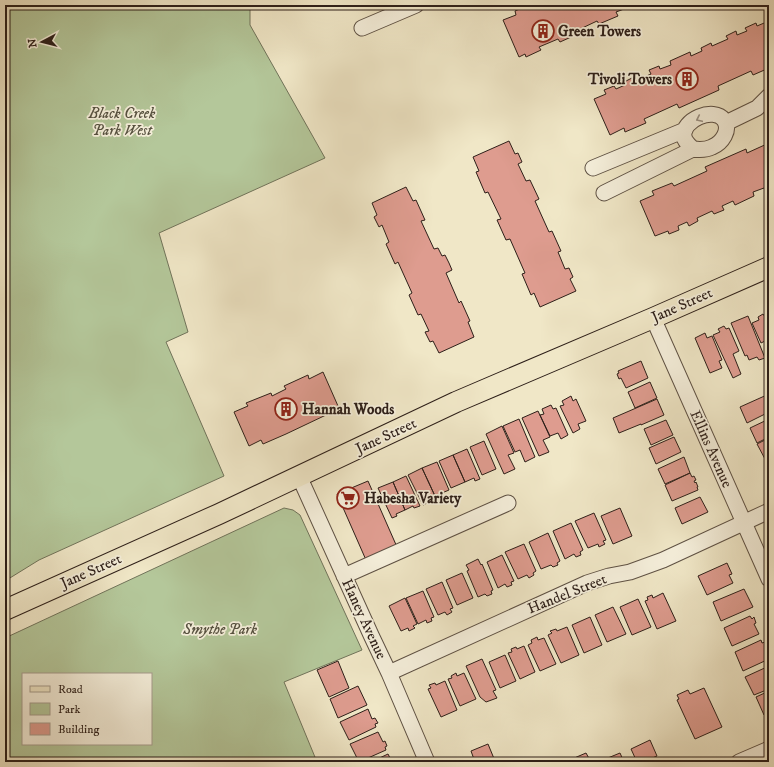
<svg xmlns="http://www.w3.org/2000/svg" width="774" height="767" viewBox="0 0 774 767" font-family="'IM FELL DW Pica',serif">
<rect width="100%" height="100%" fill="#f0e7c7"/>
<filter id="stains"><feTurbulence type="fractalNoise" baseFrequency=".005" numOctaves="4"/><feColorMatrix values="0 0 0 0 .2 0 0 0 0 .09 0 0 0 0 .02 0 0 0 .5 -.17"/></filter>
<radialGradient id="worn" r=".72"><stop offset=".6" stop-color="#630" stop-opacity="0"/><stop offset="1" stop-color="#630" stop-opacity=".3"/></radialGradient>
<path fill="#b4c79a" stroke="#70735a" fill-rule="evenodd" d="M5,5H250V25L325,158L159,233L188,332L166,342L224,476L39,560L5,581Z
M284,508L293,510L300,515L362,650L284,682L317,762H5V638ZM23,674H151V744H23Z"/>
<path fill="#de9c8f" stroke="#2d1f19" d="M528,5H535L536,6L538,5H642L633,9L632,6L616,12L618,16L599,24L597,21L578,30L580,33L560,42L558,39L539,47L541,50L526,57L525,54L519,57L503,20L516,15L515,11Z
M769,21V68L753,75L751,71L718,86L719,90L679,108L677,104L644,119L646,123L625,132L624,128L610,135L594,99L606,94L604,90L614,86L616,89L625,85L624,82L634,77L635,81L651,74L649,70L659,66L660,69L671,65L670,61L690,52L691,56L702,51L701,48L711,43L712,46L728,39L726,36L736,31L737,35L747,31L745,28L756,23L757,26Z
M509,141L515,154L518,153L522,162L518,164L526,181L530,180L539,199L535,201L549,232L552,231L561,251L558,252L565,269L569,268L573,277L570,279L576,291L540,307L534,293L531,295L522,274L525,273L510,239L506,240L497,220L501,219L488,192L485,193L476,172L479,171L473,157Z
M769,143V190L765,191L764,188L753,192L754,196L735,205L733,201L722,206L724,210L714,214L712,211L697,218L698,221L689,226L687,222L678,226L679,230L669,234L668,231L655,236L640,201L654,195L652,191L672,183L674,186L707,171L705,167L746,149L747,153Z
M406,187L413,201L416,200L425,220L421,221L434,249L438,248L442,256L445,255L449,263L452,270L446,273L459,303L461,301L470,321L468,322L474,337L439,353L433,341L430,342L425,332L429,331L421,314L418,315L409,295L412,293L398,262L395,264L386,244L389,242L382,225L379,227L374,217L377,215L372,203Z
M763,314L765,317L767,316L769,320V339L761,343L752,323L759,320L758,317Z
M748,316L765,358L759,360L757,357L749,360L747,355L745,356L731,323Z
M724,326L726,329L729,328L739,351L733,354L741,374L733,378L713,335L720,332L718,329Z
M705,333L707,338L712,336L722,360L719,361L722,368L710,373L695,338Z
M641,361L648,378L626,388L621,378L619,379L617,374L619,373L618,371Z
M323,372L338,406L325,412L326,415L286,434L263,444L261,440L249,446L234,412L248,406L246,403L271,393L272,396L286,389L284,386L308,375L309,379Z
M650,382L657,398L635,408L628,392Z
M769,394V412L747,423L740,407Z
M571,396L573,401L576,399L586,421L578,424L580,429L573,433L560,406L564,405L562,401Z
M657,399L664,415L641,425V424L619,433L613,418Z
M551,405L553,409L556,408L568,435L561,439L558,433L550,436L540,415L544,414L542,409Z
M538,411L550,437L543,440L549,452L539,456L522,418Z
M519,419L535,457L525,462L520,450L515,452L503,426Z
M769,419V437L757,443L750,428Z
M666,420L673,435L651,445L644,429Z
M502,426L514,453L508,455L515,469L504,474L486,434Z
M674,437L681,452L656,464L649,448Z
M769,438V457L765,459L757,444Z
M484,441L496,469L482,475L470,447Z
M467,449L480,479L475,481L474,478L465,482L453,455Z
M453,455L465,482L451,488L439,461Z
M684,457L690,473L665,484L658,469Z
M437,462L449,490L435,496L422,468Z
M422,468L435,496L426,500L427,503L423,505L408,475Z
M690,473L692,477L694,476L696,480L694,481L695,483L696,482L698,487H697L698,490L672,501L665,485Z
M406,476L420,506L414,508L413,506L405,510L393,482Z
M368,481L397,547L366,560L337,494Z
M393,482L405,510L396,514L397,516L392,518L378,488Z
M700,497L708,512L682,524L675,508Z
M620,508L632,536L613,544L601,516Z
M594,513L606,540L603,541L605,544L599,547L598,544L588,548L575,521Z
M571,523L583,550L580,552L581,555L576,557L574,554L565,559L553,531Z
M548,533L560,561L557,563L558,565L553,567L551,565L541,569L529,542Z
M524,544L536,571L533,573L534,575L529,578L527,575L518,579L505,552Z
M502,555L514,581L511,582L512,585L507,587L505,584L498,588L487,562Z
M478,559L481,565L482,564L493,590L491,591L492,594L487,596L485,594L478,597L467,571L469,570L466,565Z
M727,563L732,574L729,575L733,583L707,595L698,576Z
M462,573L473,598L457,605L446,580Z
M442,582L453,608L450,609L452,612L447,615L445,612L438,615L426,589Z
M744,589L753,607L721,621L713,602Z
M423,591L434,617L431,618L432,621L427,623L426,620L418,624L406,598Z
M663,593L676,621L657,629L645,601L648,600L647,597L652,595L653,598Z
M405,598L417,624L413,626L415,628L409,631L408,628L401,631L389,606Z
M638,599L651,627L632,635L620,607Z
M613,607L626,634L607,642L595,615Z
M750,616L752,619L754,617L756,623L754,624L759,634L732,646L724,628Z
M590,617L602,645L584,653L572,625Z
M567,627L579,655L561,663L548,635L552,633L550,631L556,629L557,631Z
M537,637L538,640L544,638L556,664L540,671L528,645L532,643L531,640Z
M761,640L762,643L765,642L768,647L765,649L769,659L743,671L735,652Z
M524,646L535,672L520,679L508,653L512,652L511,649L516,647L517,649Z
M505,655L516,681L500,688L489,662Z
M482,659L496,690L493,691L497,698L486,702L480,697L466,666Z
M338,661L349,688L329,697L317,670Z
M769,666V689L754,695L745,677Z
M456,673L457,676L464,673L476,699L460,706L448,679L452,678L451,676Z
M445,681L457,710L441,717L428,689L431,688L429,685L435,683L436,685Z
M358,686L367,705L338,718L330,699Z
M704,688L722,727L695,739L677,700L679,699L677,695L688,690L690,694Z
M769,691V713L764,715L756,697Z
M368,709L372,719L375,718L378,723L375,724L376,727L349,740L340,722Z
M378,732L383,742L385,741L387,746L385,747L386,750L359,762L350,744Z
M650,740L657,756L643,762H637L631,749Z
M488,744L495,761L475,762L471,751Z
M586,753L591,762H565Z
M620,753L624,762H604L603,760Z
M388,754L392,762H371Z"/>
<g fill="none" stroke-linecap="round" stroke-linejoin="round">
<g stroke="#5e5144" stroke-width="17">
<path id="minor" d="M362,28L416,5
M726,123L757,108L769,96
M593,168L685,130
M604,193L693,149C700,150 706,150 712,147C722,143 731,130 724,120C714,106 681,120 684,137C685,142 690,146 693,149
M653,318L769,579
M299,476L371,635L389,673L427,762
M344,576L508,503
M389,673L587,583L609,576L630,572L663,560L769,511
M739,762L769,749"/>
</g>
<g stroke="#2d1f19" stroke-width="22">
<path id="major" d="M5,610L219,514L456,402L653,318L769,267"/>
</g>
<use href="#minor" stroke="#f5efdb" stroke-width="15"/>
<use href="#major" stroke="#f0e7c7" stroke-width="20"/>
</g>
<defs><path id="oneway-chevron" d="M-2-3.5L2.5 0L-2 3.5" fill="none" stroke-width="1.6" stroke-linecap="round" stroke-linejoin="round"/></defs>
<use stroke="#9b9184" href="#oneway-chevron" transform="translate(699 119) rotate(155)"/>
<defs>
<g id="building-ring" transform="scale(1.15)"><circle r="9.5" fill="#f5efdb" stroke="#8f2418" stroke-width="1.5"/><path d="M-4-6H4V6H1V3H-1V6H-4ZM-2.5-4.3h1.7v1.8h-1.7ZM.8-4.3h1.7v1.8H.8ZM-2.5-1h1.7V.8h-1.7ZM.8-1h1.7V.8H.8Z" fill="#8f2418"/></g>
<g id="supermarket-ring" transform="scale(1.15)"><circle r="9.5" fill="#f5efdb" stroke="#8f2418" stroke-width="1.5"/><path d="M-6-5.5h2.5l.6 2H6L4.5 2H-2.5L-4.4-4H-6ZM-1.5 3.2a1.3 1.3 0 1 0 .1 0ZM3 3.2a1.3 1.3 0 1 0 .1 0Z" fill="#8f2418"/></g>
</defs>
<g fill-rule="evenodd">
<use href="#building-ring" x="543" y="31"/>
<use href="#building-ring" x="687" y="79"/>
<use href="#building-ring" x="286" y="409"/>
<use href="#supermarket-ring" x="348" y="498"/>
</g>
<g text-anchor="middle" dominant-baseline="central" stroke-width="3.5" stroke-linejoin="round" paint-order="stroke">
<g font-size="15" font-weight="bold" fill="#2d1f19" stroke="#f5efdb" text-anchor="start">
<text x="558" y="31">Green Towers</text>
<text x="672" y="79" text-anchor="end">Tivoli Towers</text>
<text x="302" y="409">Hannah Woods</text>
<text x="364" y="498">Habesha Variety</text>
</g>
<g font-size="15" font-style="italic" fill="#565140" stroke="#f5efdb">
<text x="122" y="113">Black Creek<tspan x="122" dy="17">Park West</tspan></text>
<text x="220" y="629">Smythe Park</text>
</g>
<g font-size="15" fill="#2d1f19" stroke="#f5efdb">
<text transform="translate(682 305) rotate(-24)">Jane Street</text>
<text transform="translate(386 436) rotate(-25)">Jane Street</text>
<text transform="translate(711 449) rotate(66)">Ellins Avenue</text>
<text transform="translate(91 571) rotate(-24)">Jane Street</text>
<text transform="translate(567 594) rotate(-22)">Handel Street</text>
<text transform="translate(364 619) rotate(65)">Haney Avenue</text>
</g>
</g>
<rect width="774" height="767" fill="none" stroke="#f0e7c7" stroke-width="20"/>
<rect x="6" y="6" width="762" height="755" fill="none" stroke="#2d1f19" stroke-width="2"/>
<rect x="10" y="10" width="754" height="747" fill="none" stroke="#2d1f19"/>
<rect x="22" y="673" width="130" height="72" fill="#f5efdb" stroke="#a59c8d"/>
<rect x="30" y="686" width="20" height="6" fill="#f0e7c7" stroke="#a59c8d"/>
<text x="58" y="693" font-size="12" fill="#2d1f19">Road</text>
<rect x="30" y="703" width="20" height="12" fill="#b4c79a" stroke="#a59c8d"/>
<text x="58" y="713" font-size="12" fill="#2d1f19">Park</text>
<rect x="30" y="723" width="20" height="12" fill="#de9c8f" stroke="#a59c8d"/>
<text x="58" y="733" font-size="12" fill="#2d1f19">Building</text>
<g transform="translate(42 42) rotate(263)" stroke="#f5efdb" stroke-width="3" paint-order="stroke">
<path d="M0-3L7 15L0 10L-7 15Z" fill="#2d1f19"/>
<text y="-6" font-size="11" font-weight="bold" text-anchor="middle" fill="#2d1f19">N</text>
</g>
<rect width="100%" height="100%" filter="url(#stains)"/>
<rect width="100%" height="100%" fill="url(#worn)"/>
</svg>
